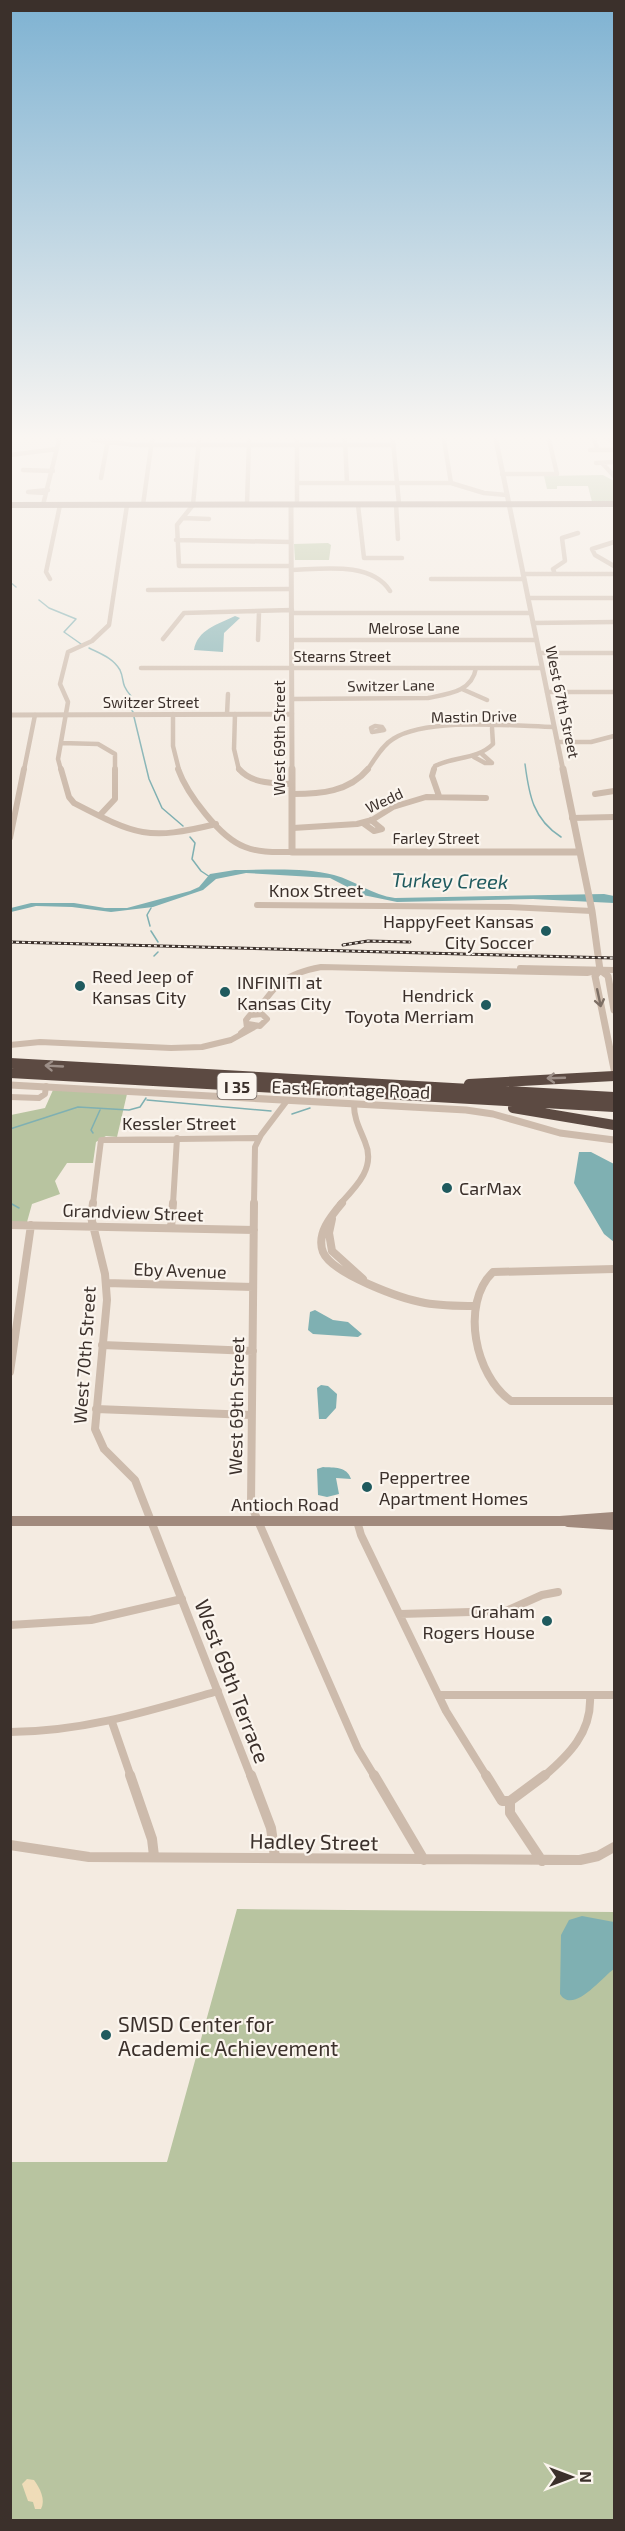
<svg xmlns="http://www.w3.org/2000/svg" width="625" height="2531" viewBox="0 0 625 2531" font-family="'Exo 2',sans-serif">
<rect width="100%" height="100%" fill="#f4ebe1"/>
<path fill="#b8c4a0" d="M603,475L614,481V501L592,502L588,486H557V489H547L544,476Z
M328,543L331,545L329,560H295L294,544Z
M53,1090L127,1094L117,1137L106,1136L96,1142L93,1163H67L55,1181L60,1194L32,1204L27,1222L11,1223V1115L45,1108Z
M237,1909L614,1912V2520H11V2162H167Z"/>
<path fill="#efdcb8" d="M27,2479L34,2480C40,2488 46,2500 41,2509H35L33,2502L28,2501L22,2484Z"/>
<path fill="#7fb0b2" d="M235,616L240,618L224,633L223,652L194,650C197,630 218,624 235,616Z
M235,870C267,870 303,867 334,875C356,881 372,895 395,898L604,894L614,896V903L533,899L397,902L363,895L330,878L246,873L216,879L203,890L153,907L111,912L72,907L36,906L11,912V908L31,903H74L105,908H127L190,891L199,887L210,874Z
M579,1152H591L614,1164V1242L604,1234L574,1183Z
M315,1310L333,1320L348,1322L362,1334L358,1337L313,1334L308,1330L310,1312Z
M321,1385L328,1386L337,1394L336,1408L326,1419H319L317,1388Z
M323,1467C334,1468 347,1466 351,1479L336,1478L339,1494L327,1497L318,1495L317,1469Z
M582,1916L614,1922V1969C601,1978 573,2015 560,1994L561,1935L569,1920Z"/>
<g fill="none" stroke-linecap="round" stroke-linejoin="round">
<path stroke="#7fb0b2" stroke-width="1.5" d="M10,582L16,587
M39,600L49,608L76,619L64,632L81,644
M89,648C101,654 113,658 120,670C125,681 120,683 131,696L129,706L133,712
M134,717L149,779L162,808L183,826
M525,764C529,795 533,819 561,837
M190,837L195,843L192,859L201,871L210,877
M150,926L147,915L151,908
M151,931L158,942
M154,956L158,952
M147,1100L271,1111
M292,1114L310,1108
M10,1129L78,1107L129,1110L140,1107L146,1098
M93,1133L91,1130L100,1110
M10,1203L19,1208"/>
<path stroke="#cdbbac" stroke-width="4.5" d="M93,440L135,445H394
M199,440L193,505L177,525L179,566H291
M345,440L347,483
M444,440L451,483
M594,440L598,450
M610,440L614,443
M297,441V505
M393,441L399,504
M590,450H614
M10,455L57,449
M596,463L614,462
M602,463L614,476
M23,470L53,471
M502,474H557L549,440
M101,478L108,440
M297,483H451L484,493L507,495
M46,493L28,492L48,490
M396,504L398,539
M43,505L59,440
M143,505L152,440
M247,505L249,441
M358,505L364,558H402
M183,518L209,519
M176,540L291,542
M614,542L592,549L595,555L614,566
M291,570C322,569 371,561 390,591
M523,574H614
M555,574L553,569L565,561L562,538L578,533
M50,579L46,572L60,505
M431,579H524
M148,590L291,589
M528,598H614
M292,613H531
M533,623L614,622
M163,639L184,613L292,610
M258,640L259,612
M292,640H536
M539,653H614
M141,668H542
M462,689L487,700
M547,692H614
M292,699L428,698C448,694 472,692 476,668
M173,714V746L179,770
M227,714L228,694
M235,714L234,749L239,770
M375,726L382,727L384,730L372,732L371,728Z
M557,742H591L614,736
M61,743L98,744L115,754V770
M474,757L485,763H492L482,754
M24,770L35,715
M61,770L58,759L68,702L60,684L68,652L92,641L109,625L127,505
M367,770C375,760 381,746 393,739C427,717 514,726 554,727
M434,770L435,766C454,756 477,760 493,744L492,728"/>
<path stroke="#cdbbac" stroke-width="6" d="M61,769L69,797L74,803C136,835 147,841 216,824
M178,769C187,794 220,838 245,847C260,853 276,852 292,852
M239,769C252,784 273,783 292,784
M434,769L432,776L439,796
M293,794C320,794 349,792 368,769
M595,794L614,791
M100,815L115,799V769
M572,818L614,817
M363,823L374,831L382,829L371,820
M293,828L357,824L372,820L393,807L426,797L486,798
M10,838L24,769
M257,905L509,907L592,911
M520,968L614,970
M256,1013C276,983 285,974 321,967L587,973L600,970
M241,1033L247,1028L246,1020L250,1015L262,1014L267,1019L260,1026L248,1024
M10,1045L40,1042L171,1048L202,1047L231,1040L256,1026
M10,1097L39,1098L45,1094L46,1086
M93,1204L101,1140L257,1138
M173,1204L177,1138
M254,1204L255,1147L261,1135L286,1102
M340,1204C357,1186 376,1167 365,1142C360,1129 354,1119 354,1105"/>
<path stroke="#cdbbac" stroke-width="8" d="M93,1203L91,1217L105,1274L107,1300L95,1429L104,1449L135,1480L251,1777
M254,1203L251,1505L358,1749L375,1777
M342,1203C331,1216 316,1234 323,1252C332,1274 402,1299 425,1303C442,1306 459,1306 476,1306
M332,1219L329,1233L332,1251L363,1279
M10,1225L254,1230
M171,1228L173,1203
M614,1269L493,1272C460,1304 475,1376 511,1401H614
M106,1283L253,1287
M102,1345L253,1351
M10,1372L31,1225
M96,1409L251,1415
M357,1521L361,1535L446,1711L487,1777
M400,1614L506,1611L542,1595L558,1592
M10,1625L91,1620L182,1599
M439,1695H614
M112,1722L131,1777
M10,1732C83,1732 149,1711 218,1691
M543,1777C569,1755 592,1732 590,1696"/>
<path stroke="#cdbbac" stroke-width="10" d="M130,1775L152,1839L154,1856
M251,1775L271,1828L275,1857
M374,1775L424,1860
M486,1775L502,1801H510
M510,1801L545,1775
M510,1801V1813L542,1861
M10,1845L89,1857L580,1860L598,1856L614,1847"/>
<path stroke="#cdbbac" stroke-width="5" d="M496,440L563,770
M291,505L292,770
M10,715L292,714"/>
<path stroke="#cdbbac" stroke-width="7" d="M292,769V852H579
M563,769L592,911L600,970L595,976L614,1069
M600,970L608,976L614,1010
M10,1085L466,1110L493,1114L560,1133L614,1140"/>
<path stroke="#a18a7d" stroke-width="6" d="M10,505L614,504"/>
<path stroke="#a18a7d" stroke-width="10" d="M10,1521H560L614,1517
M568,1522L614,1525"/>
<path stroke="#5c4a42" stroke-width="10" d="M10,1063L614,1097
M10,1073L614,1107
M469,1084L614,1076
M513,1108L614,1125"/>
<g stroke="#3b302b" stroke-width="3">
<path id="rail" d="M10,942L614,958
M343,945L368,941L410,942"/>
</g>
<use href="#rail" stroke="#fbf5ee" stroke-width="1.5" stroke-dasharray="3" stroke-linecap="butt"/>
</g>
<defs><path id="oneway-shaft" d="M-6 0H5M1.5-3L5.5 0L1.5 3" fill="none" stroke-width="1.6" stroke-linecap="round" stroke-linejoin="round" transform="scale(1.5)"/></defs>
<use stroke="#7d6f65" href="#oneway-shaft" transform="translate(599 998) rotate(78)"/>
<g stroke="#9c8e87">
<use href="#oneway-shaft" transform="translate(54 1066) rotate(-177)"/>
<use href="#oneway-shaft" transform="translate(556 1078) rotate(178)"/>
</g>
<linearGradient id="sky" x2="0" y2="1"><stop stop-color="#7eb2d2"/><stop offset="0.55" stop-color="#faf6f2"/><stop offset="1" stop-color="#faf6f2" stop-opacity="0"/></linearGradient>
<rect width="625" height="795" fill="url(#sky)"/>
<g fill="#1f5a5e" stroke="#fbf5ee" stroke-width="2">
<circle cx="546" cy="931" r="6"/>
<circle cx="80" cy="986" r="6"/>
<circle cx="225" cy="992" r="6"/>
<circle cx="486" cy="1005" r="6"/>
<circle cx="447" cy="1188" r="6"/>
<circle cx="367" cy="1487" r="6"/>
<circle cx="547" cy="1621" r="6"/>
<circle cx="106" cy="2035" r="6"/>
</g>
<g text-anchor="middle" dominant-baseline="central" stroke-width="4.5" stroke-linejoin="round" paint-order="stroke">
<g font-size="15" fill="#3b302b" stroke="#fbf5ee">
<text x="414" y="628">Melrose Lane</text>
<text x="342" y="656">Stearns Street</text>
<text transform="translate(391 685) rotate(-1)">Switzer Lane</text>
<text x="151" y="702">Switzer Street</text>
<text transform="translate(563 702) rotate(78)">West 67th Street</text>
<text transform="translate(474 716) rotate(-1)">Mastin Drive</text>
<text transform="translate(279 738) rotate(-90)">West 69th Street</text>
<text transform="translate(384 800) rotate(-25)">Wedd</text>
<text x="436" y="838">Farley Street</text>
</g>
<rect fill="#fbf5ee" stroke="#756b66" stroke-width="1.5" x="217.5" y="1073" width="39" height="26" rx="4.5"/>
<g font-size="16" font-weight="bold" fill="#3b302b">
<text x="237" y="1086">I 35</text>
</g>
<g font-size="18" fill="#3b302b" stroke="#fbf5ee">
<text x="316" y="890">Knox Street</text>
<text transform="translate(351 1089) rotate(2)">East Frontage Road</text>
<text x="179" y="1123">Kessler Street</text>
<text transform="translate(133 1212) rotate(2)">Grandview Street</text>
<text transform="translate(180 1270) rotate(2)">Eby Avenue</text>
<text transform="translate(84 1355) rotate(-86)">West 70th Street</text>
<text transform="translate(236 1406) rotate(-89)">West 69th Street</text>
<text x="285" y="1504">Antioch Road</text>
</g>
<g font-size="18" fill="#3b302b" stroke="#fbf5ee" text-anchor="start">
<text x="534" y="921" text-anchor="end">HappyFeet Kansas<tspan x="534" dy="21">City Soccer</tspan></text>
<text x="92" y="976">Reed Jeep of<tspan x="92" dy="21">Kansas City</tspan></text>
<text x="237" y="982">INFINITI at<tspan x="237" dy="21">Kansas City</tspan></text>
<text x="474" y="995" text-anchor="end">Hendrick<tspan x="474" dy="21">Toyota Merriam</tspan></text>
<text x="459" y="1188">CarMax</text>
<text x="379" y="1477">Peppertree<tspan x="379" dy="21">Apartment Homes</tspan></text>
<text x="535" y="1611" text-anchor="end">Graham<tspan x="535" dy="21">Rogers House</tspan></text>
</g>
<g font-size="20" font-style="italic" fill="#1f5a5e" stroke="#fbf5ee">
<text transform="translate(450 880) rotate(1)">Turkey Creek</text>
</g>
<g font-size="21" fill="#3b302b" stroke="#fbf5ee">
<text transform="translate(233 1681) rotate(69)">West 69th Terrace</text>
<text transform="translate(314 1841) rotate(1)">Hadley Street</text>
</g>
<g font-size="21" fill="#3b302b" stroke="#fbf5ee" text-anchor="start">
<text x="118" y="2023">SMSD Center for<tspan x="118" dy="24">Academic Achievement</tspan></text>
</g>
</g>
<rect width="625" height="2531" fill="none" stroke="#3b302b" stroke-width="24"/>
<g transform="translate(571 2477) rotate(90)" stroke="#fbf5ee" stroke-width="4.5" paint-order="stroke">
<path d="M0-4.5L10 22L0 15L-10 22Z" fill="#3b302b"/>
<text y="-9" font-size="16" font-weight="bold" text-anchor="middle" fill="#3b302b">N</text>
</g>
</svg>
